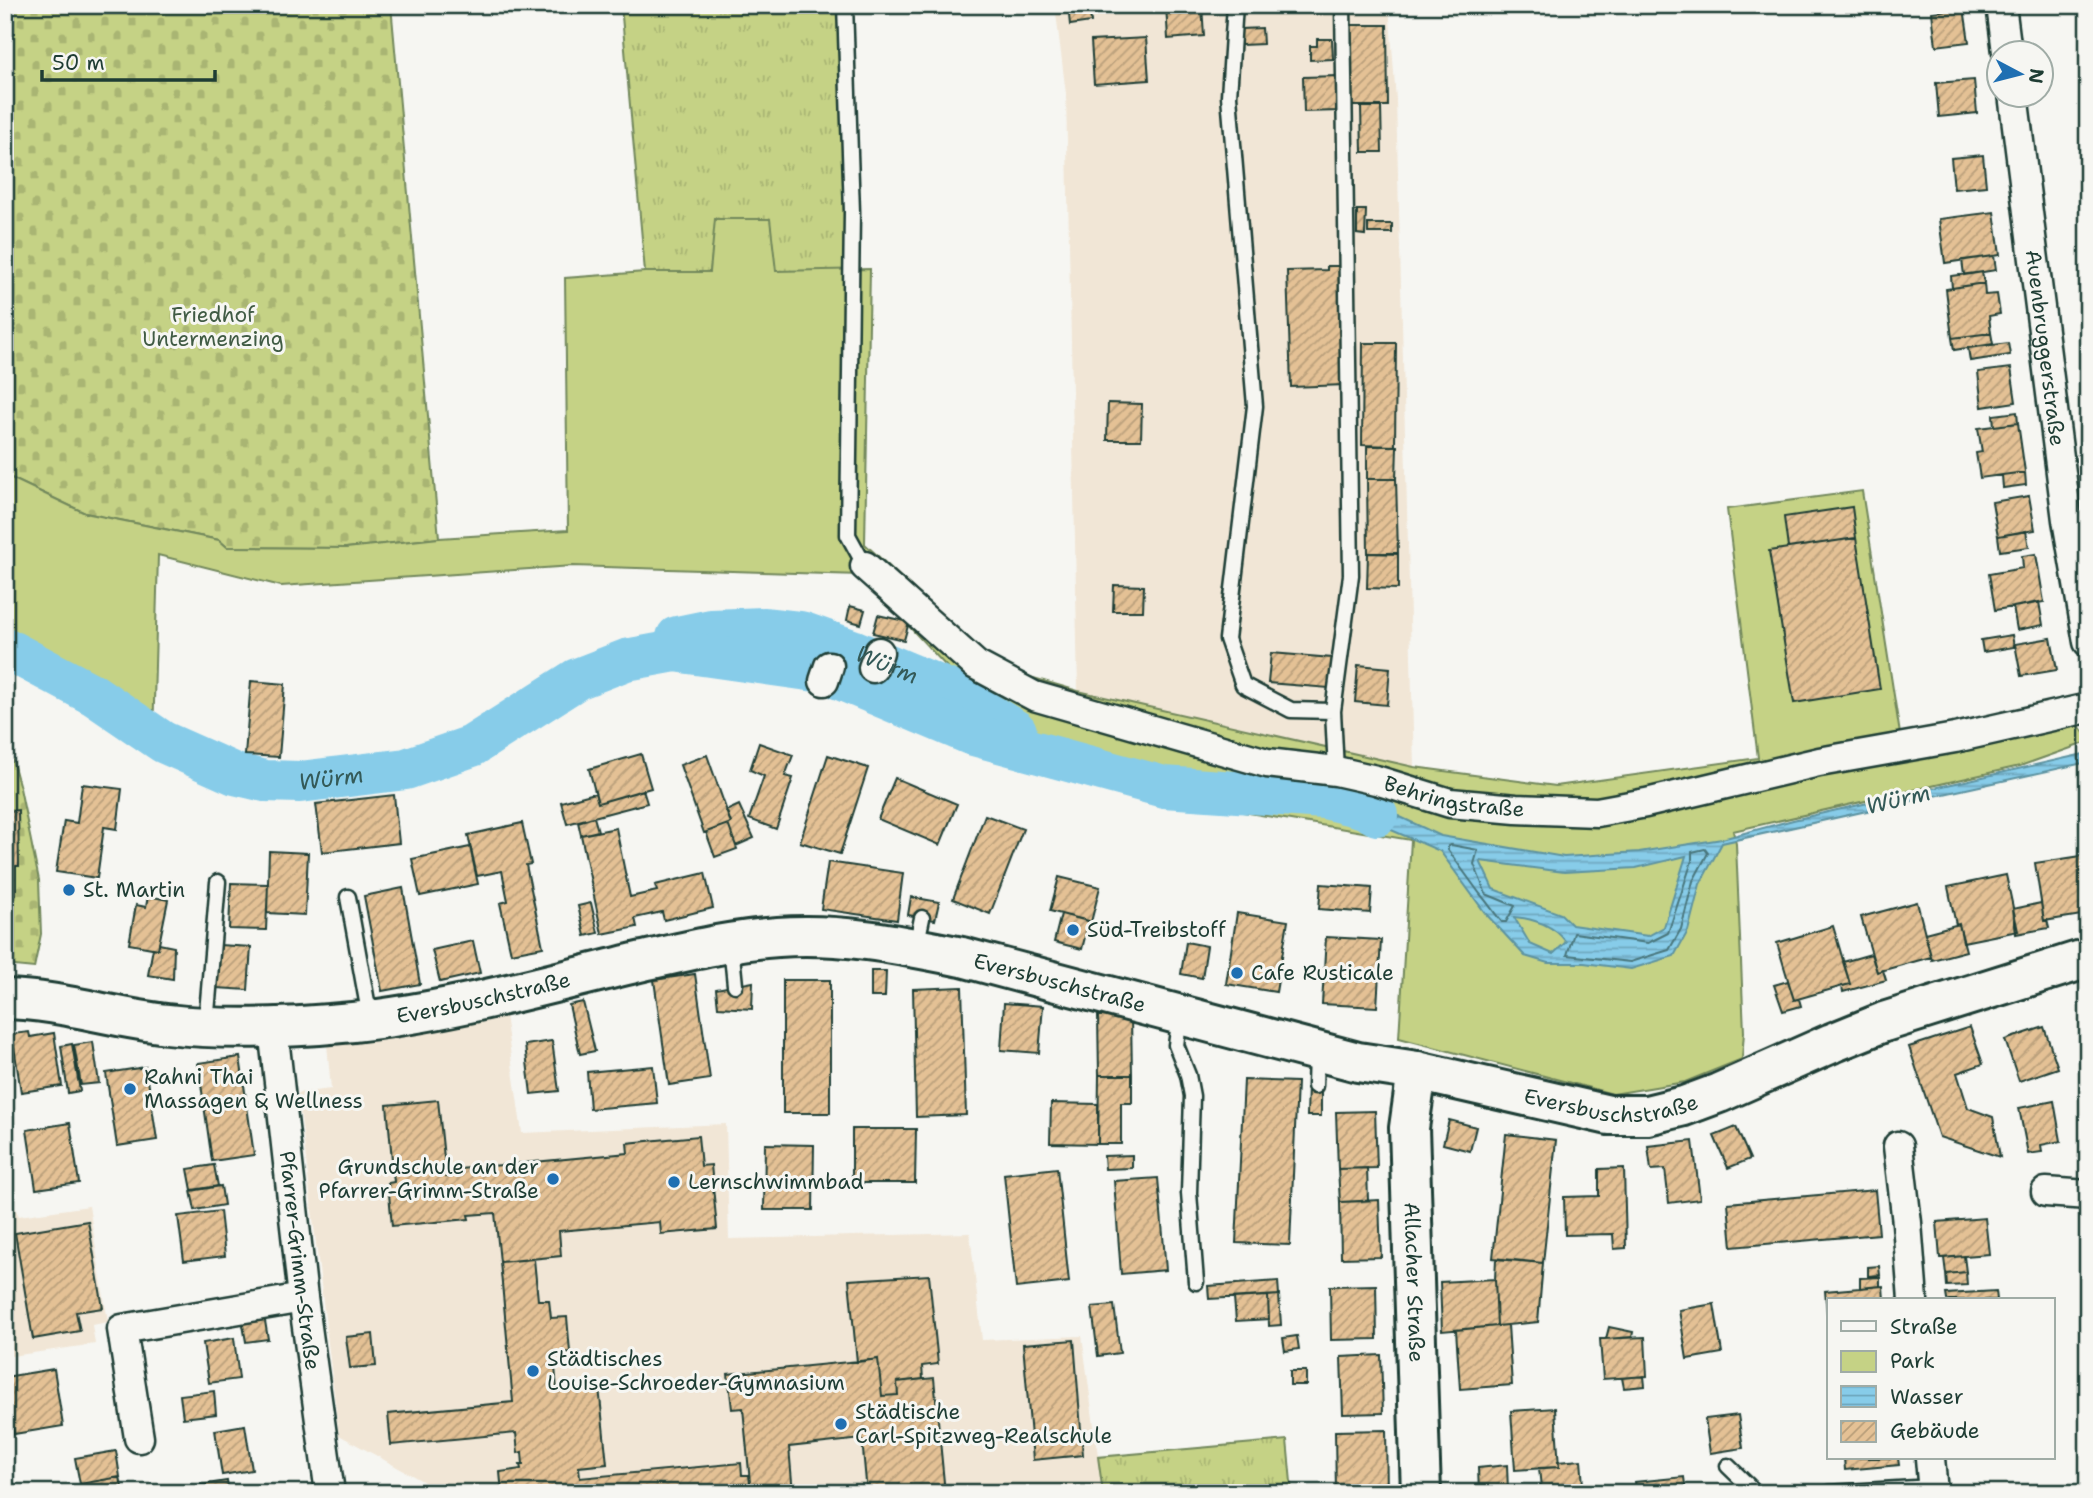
<svg xmlns="http://www.w3.org/2000/svg" width="2093" height="1498" viewBox="0 0 2093 1498" font-family="'Shantell Sans',sans-serif">
<defs>
<pattern id="grass-tufts" width="24" height="20" patternUnits="userSpaceOnUse" patternTransform="scale(1.75)"><rect width="24" height="20" fill="#c5d285"/><path d="M3 7l-1-3M5 7V3M7 7l1-3M15 17l-1-3M17 17v-4M19 17l1-3" fill="none" stroke="#a9b573"/></pattern>
<pattern id="cemetery-stones" width="16" height="16" patternUnits="userSpaceOnUse" patternTransform="scale(1.75)"><rect width="16" height="16" fill="#c5d285"/><path d="M2 7V4a2 2 0 0 1 4 0v3zM10 15v-3a2 2 0 0 1 4 0v3z" fill="#a9b573"/></pattern>
<pattern id="water-rules" width="6" height="5" patternUnits="userSpaceOnUse" patternTransform="scale(1.75)"><rect width="6" height="5" fill="#87cce9"/><path d="M0 2.5h6" fill="none" stroke="#6ea7be"/></pattern>
<pattern id="building-hatch" width="6" height="6" patternUnits="userSpaceOnUse" patternTransform="scale(1.75)"><rect width="6" height="6" fill="#e4c195"/><path d="M-1 1l2-2M0 6l6-6M5 7l2-2" fill="none" stroke="#b89e7a"/></pattern>
</defs>
<rect width="100%" height="100%" fill="#f6f6f2"/>
<filter id="ink" filterUnits="userSpaceOnUse"><feTurbulence type="fractalNoise" baseFrequency=".0143" numOctaves="2"/><feDisplacementMap in="SourceGraphic" scale="14" xChannelSelector="R" yChannelSelector="G"/><feConvolveMatrix kernelMatrix="1 2 1 2 8 2 1 2 1" color-interpolation-filters="sRGB"/></filter>
<g filter="url(#ink)">
<path fill="#f1e6d6" d="M1055,5H1389L1396,100L1414,767L1078,691L1066,94Z
M505,1015L522,1133L726,1124L729,1239L970,1233L982,1340L1082,1336L1103,1493H444L339,1435L298,1093L331,1089L327,1044Z
M5,1189L19,1216L89,1206L108,1322L92,1325L95,1344L5,1357Z"/>
<path fill="url(#grass-tufts)" stroke="#72885c" stroke-width="2" d="M621,5H840L845,271L776,272L716,219L710,272H645Z
M1287,1440L1292,1493H1103L1098,1457Z"/>
<path fill="url(#cemetery-stones)" stroke="#72885c" stroke-width="2" d="M5,5H391L439,538L346,548L227,547L219,540L85,513L5,475Z
M5,734L20,788L39,880L41,934L34,968L5,965Z"/>
<path fill="#c5d285" stroke="#72885c" stroke-width="2" d="M715,219H770L776,271L870,269L865,544L999,668L1078,691L1414,767L1556,786L1758,758L1727,509L1862,491L1900,734L2062,703L2088,738V742L2020,766L1733,831L1736,844L1744,1032L1742,1059L1685,1082L1613,1094L1399,1038L1411,840L1165,799L972,739L976,698L861,575L573,566L281,586L158,555L153,739L5,652V475L85,513L219,540L227,547L346,548L439,538L568,530L565,278L645,272H710Z"/>
<path fill="url(#water-rules)" stroke="#5d93a1" stroke-width="2" fill-rule="evenodd" d="M2088,753V762L1722,843L1700,884L1688,931L1674,956L1631,969L1584,963H1548L1525,956L1486,914L1440,851L1322,800V795L1366,801L1441,836L1564,857L1639,852L1722,839L1793,820ZM1686,856L1664,927L1648,936L1572,925L1561,914L1493,889L1480,861L1564,872L1636,868ZM1514,917C1533,918 1555,926 1566,942L1553,954L1530,944Z"/>
<g fill="none" stroke-linecap="round" stroke-linejoin="round">
<path stroke="#49767c" stroke-width="2" d="M1451,845L1478,850L1474,864L1486,894L1515,906L1506,922H1502C1494,913 1486,900 1480,894L1448,850V846Z
M1705,849L1708,853L1693,881L1681,929L1669,950L1630,962L1567,955L1574,933L1648,943L1668,933L1692,861V852Z"/>
<g stroke="#87cce9" stroke-width="42">
<path id="s1" d="M677,637L711,630L765,628L801,632L852,650L951,691L1016,731"/>
<path id="s2" d="M5,648L94,695L163,742L235,774L265,781L300,782L406,769L472,746L577,679L626,660L675,651L823,672L970,734L1164,787L1324,798L1364,808L1377,815"/>
</g>
</g>
<path fill="url(#building-hatch)" stroke="#1f3d34" stroke-width="2" d="M1068,5H1089L1091,22L1070,25Z
M1166,5H1202L1204,36L1168,39Z
M1964,8L1969,42L1936,46L1932,12Z
M1346,25H1387L1388,106H1347Z
M1262,28L1263,44L1241,45V29Z
M1146,38L1149,80L1094,84L1091,41Z
M1317,39H1332L1333,59L1310,60V46H1317Z
M1338,76L1339,111L1304,112L1303,77Z
M1974,80L1977,113L1939,117L1936,83Z
M1361,107H1381L1382,152H1362Z
M1983,155L1986,186L1954,189L1951,158Z
M1357,210H1366L1365,235L1357,234Z
M1994,212L2000,255L1945,263L1939,219Z
M1368,224H1392V233H1368Z
M1994,256L1996,270L1964,275L1962,260Z
M1327,266H1342L1345,385L1291,387L1287,271L1327,270Z
M1982,272L1984,283L1952,288L1951,276Z
M1984,283L1985,295L1997,294L2000,314L1989,316L1991,333L1952,338L1946,289Z
M1991,333L1993,344L1954,350L1952,338Z
M1363,343H1396L1395,446L1362,445Z
M2008,343L2010,355L1970,361L1968,348Z
M2011,368L2016,402L1982,407L1978,372Z
M1108,403L1142,404L1141,440H1107Z
M2017,412L2018,423L1994,426L1993,415Z
M2018,423L2025,472L1980,478L1976,453L1982,452L1978,428Z
M1367,446H1397L1396,479H1367Z
M2025,472L2026,485L2003,488L2002,475Z
M1367,479H1396L1398,553H1368Z
M2029,496L2035,530L1998,536L1992,502Z
M1852,507L1856,538L1788,548L1784,517Z
M2026,531L2029,547L2000,551L1998,536Z
M1856,538L1880,689L1794,703L1769,551Z
M1368,553L1398,554V589L1367,588Z
M2036,554L2044,602L1995,610L1989,574L2023,568L2022,556Z
M1114,585L1144,586L1143,611H1113Z
M2039,602L2043,625L2017,630L2013,607Z
M850,606L865,610L861,624L847,620Z
M878,615L909,622L904,640L873,633Z
M2012,635L2014,647L1983,652L1981,640Z
M2051,638L2057,670L2021,676L2015,644Z
M1271,653L1332,658L1329,688L1268,683Z
M1358,665L1390,668L1387,705L1355,702Z
M251,681L285,684L279,757L245,755Z
M759,743L793,755L785,776L793,778L776,829L749,819L764,776L750,770Z
M641,754L651,788L598,803L589,769Z
M707,755L731,823L704,833L680,765Z
M828,755L868,768L840,854L800,842Z
M895,778L957,804L940,845L878,819Z
M82,784L122,789L117,829L104,827L97,878L56,872L64,821L77,823Z
M643,790L647,803L567,824L561,802L595,793L598,803Z
M394,795L399,843L322,852L316,804Z
M5,798H9V811L18,810L19,866H16V894L7,902H5Z
M739,805L754,838L736,846L728,824L731,823L726,811Z
M985,815L1023,829L990,914L953,899Z
M594,817L598,831L581,835L578,822Z
M522,823L531,864L526,865L543,947L511,953L500,903L508,901L502,871L477,876L468,835Z
M728,824L737,849L715,857L706,832Z
M616,828L630,897L657,891L655,885L705,873L713,908L664,920L662,912L635,918L637,927L602,934L581,835Z
M470,847L478,884L420,896L412,859Z
M269,851L308,853L305,915L267,913Z
M2088,855V914L2044,921L2035,863Z
M828,862L903,873L897,920L821,909Z
M2006,875L2018,931L1963,942L1959,924L1956,925L1948,887Z
M1059,877L1100,887L1091,922L1050,911Z
M231,883L268,884L266,930L229,929Z
M1321,884L1372,888L1370,913L1319,909Z
M403,888L420,984L382,991L364,896Z
M148,896L168,900L158,949L129,944L136,905L146,907Z
M911,897L939,902L935,920L908,915Z
M1917,902L1931,957L1877,972L1861,917Z
M591,903L598,933L585,936L578,906Z
M2041,903L2044,921L2047,920L2049,928L2016,934L2013,909Z
M1237,913L1288,921L1276,992L1226,984Z
M1061,914L1089,921L1082,949L1054,942Z
M1959,924L1966,951L1932,960L1925,933Z
M1833,926L1850,984L1794,1000L1777,943Z
M1326,937L1381,940L1377,1007L1322,1004Z
M473,941L480,973L440,982L432,950Z
M1186,942L1207,946L1202,978L1181,974Z
M159,944L174,947L173,979L148,975L153,948L158,949Z
M219,945L251,947L248,990L217,988Z
M1871,954L1877,972L1883,970L1886,980L1843,992L1842,986L1850,984L1843,962Z
M871,971H886L885,997H871Z
M695,974L710,1079L669,1085L654,980Z
M783,980H830V1113H783Z
M1788,981L1794,1000L1799,999L1801,1006L1783,1011L1774,985Z
M753,982L752,1009L718,1007L716,989Z
M962,987L966,1115L916,1117L913,989Z
M583,1002L595,1051L580,1054L569,1005Z
M1004,1003L1043,1006L1039,1053L1001,1050Z
M1098,1016H1131L1132,1075H1099Z
M1970,1027L1983,1064L1957,1073L1968,1108L1993,1117L2000,1157L1939,1137L1909,1047Z
M2044,1027L2058,1068L2019,1081L2005,1040Z
M29,1032L30,1037L54,1033L62,1086L21,1092L12,1034Z
M552,1041L559,1091L531,1094L525,1045Z
M93,1042L99,1083L81,1085L74,1045Z
M72,1044L80,1091L68,1093L61,1046Z
M240,1057L254,1155L212,1161L198,1063Z
M653,1066L657,1103L590,1109L587,1072Z
M146,1067L157,1140L117,1146L106,1073Z
M1099,1075H1132V1103H1121V1144H1098Z
M1244,1080L1297,1082L1290,1245L1236,1243Z
M1308,1086H1321V1116H1307Z
M2088,1089V1113L2084,1090Z
M438,1100L446,1177L461,1175L460,1169L628,1153L627,1143L698,1136L701,1166L711,1165L717,1229L661,1234L660,1222L559,1231L561,1256L500,1262L495,1213L468,1215L469,1219L392,1226L388,1183L394,1182L387,1105Z
M2054,1101L2061,1141L2041,1145L2042,1152L2028,1154L2019,1108Z
M1051,1103L1098,1104V1144L1050,1143Z
M1375,1111L1377,1168L1338,1169L1336,1112Z
M1449,1120L1476,1127L1470,1151L1443,1144Z
M70,1123L79,1183L36,1189L27,1130Z
M1736,1127L1750,1159L1728,1168L1714,1136Z
M852,1129H916L915,1183H852Z
M1506,1134L1556,1140L1543,1263L1493,1258Z
M1693,1141L1700,1199L1669,1203L1665,1169L1651,1170L1648,1146Z
M765,1144L814,1145L813,1210H764Z
M2088,1145V1171H2085L2081,1146Z
M1132,1155V1168L1105,1169L1104,1156Z
M214,1165L218,1186L192,1190L188,1169Z
M1057,1168L1069,1282L1016,1288L1004,1174Z
M1367,1168L1368,1201L1340,1202L1338,1169Z
M1624,1168L1626,1248L1614,1249L1613,1234L1565,1235L1564,1197L1599,1196V1169Z
M1158,1178L1166,1270L1121,1274L1114,1181Z
M221,1186L224,1205L195,1210L191,1191Z
M1875,1190L1879,1234L1732,1247L1728,1203Z
M1379,1200L1381,1257L1341,1258L1340,1202Z
M220,1211L225,1256L184,1261L178,1216Z
M1985,1218L1989,1254L1940,1258L1937,1222Z
M88,1221L103,1308L76,1312L80,1331L33,1339L15,1233Z
M1964,1256L1966,1272L1946,1274L1944,1258Z
M534,1259L538,1300H549L551,1318L567,1317L570,1352L554,1354L557,1391L599,1387L607,1464L579,1467L580,1478L741,1463L742,1475H749L751,1493H502L500,1472L521,1469L520,1465H523L522,1452L518,1453L516,1433L391,1445L388,1414L513,1402L500,1262Z
M1496,1259L1543,1263L1538,1322L1497,1326L1495,1279Z
M1879,1266L1880,1275L1868,1276V1267Z
M1966,1272L1967,1285L1947,1286L1946,1274Z
M929,1275L938,1364L922,1366L923,1379L897,1382L898,1395L882,1396L878,1359L857,1362L849,1280Z
M1880,1277V1286L1860,1288V1278Z
M1495,1279L1497,1326L1442,1331L1440,1282Z
M1278,1281L1279,1295L1209,1299L1208,1286Z
M1376,1285L1377,1339L1331,1340L1330,1286Z
M1883,1286L1884,1300H1829V1337L1825,1291Z
M1996,1291L1997,1300H1947L1946,1294Z
M1279,1295L1281,1325L1269,1326L1268,1296Z
M1268,1296L1269,1319L1236,1321L1234,1298Z
M1714,1304L1722,1353L1687,1359L1679,1310Z
M1114,1305L1120,1353L1098,1356L1092,1307Z
M264,1315L268,1339L246,1342L242,1319Z
M1508,1325L1512,1385L1460,1389L1456,1330Z
M1609,1327L1633,1332L1632,1337L1606,1339Z
M373,1334L376,1366L350,1368L346,1337Z
M1297,1336L1299,1349L1285,1351L1283,1338Z
M1645,1337L1647,1376L1603,1379L1600,1339Z
M234,1338L239,1379L209,1383L203,1343Z
M1074,1340L1083,1455L1033,1460L1023,1344Z
M1381,1355L1383,1413L1343,1414L1341,1357Z
M878,1359L882,1396L898,1395L897,1382L934,1378L945,1493H867L862,1439L789,1447L793,1493H751L743,1408L732,1409L728,1374Z
M54,1369L63,1426L14,1434L5,1377Z
M1290,1371H1306V1385H1290Z
M1644,1376L1645,1386L1624,1388L1622,1378Z
M214,1391L216,1414L183,1418L180,1395Z
M1555,1408L1559,1467L1515,1470L1511,1411Z
M1738,1415L1743,1448L1710,1453L1705,1419Z
M245,1425L252,1470L222,1475L215,1430Z
M1386,1430L1387,1493H1336L1335,1431Z
M116,1451L120,1477L80,1484L75,1458Z
M1844,1458H1898L1899,1465L1845,1470Z
M1581,1460L1583,1485L1541,1488L1539,1468L1559,1467L1558,1462Z
M1507,1465L1508,1491L1479,1493L1478,1468Z
M120,1477L123,1493H81L80,1484Z
M1684,1477L1686,1493H1636L1635,1482Z
M227,1481L229,1493H203L201,1485Z
M1722,1486L1723,1493H1699V1489Z"/>
<g fill="none" stroke-linecap="round" stroke-linejoin="round">
<g stroke="#1f3d34" stroke-width="19">
<path id="lane" d="M845,5L852,212L848,535L865,566
M1235,5L1229,96L1255,406L1227,639L1243,685L1291,710L1333,711
M1336,771L1333,711L1351,575L1343,5
M348,897L370,1018
M731,945L735,985
M916,947L922,918
M1180,1016L1176,1045L1188,1075L1192,1096L1189,1193L1196,1282
M206,1025L218,882
M1315,1086L1316,1053
M1728,1466L1756,1493
M1828,1493L1933,1487"/>
</g>
<g stroke="#1f3d34" stroke-width="33">
<g id="street">
<path d="M2001,5L2007,52"/>
<path id="s3" d="M2013,94L2067,520L2088,642"/>
<path id="s4" d="M865,566L976,665L1034,696L1267,763L1336,771L1376,780L1450,803L1516,809L1597,812L1646,803L1819,762L1955,738L2088,708"/>
<path d="M873,668L879,652"/>
<path d="M824,681L829,666"/>
<path id="s5" d="M273,1028L303,1298L330,1493"/>
<path d="M1898,1146L1907,1223L1913,1300"/>
<path d="M2046,1192L2088,1195"/>
<path d="M139,1438L122,1329L303,1298"/>
<path d="M1930,1458L1933,1493"/>
</g>
</g>
<g stroke="#1f3d34" stroke-width="44">
<g id="secondary">
<path id="s6" d="M5,999C60,1000 113,1018 167,1024C229,1031 291,1028 353,1022C450,1012 547,984 643,961C688,951 732,940 778,937C840,932 902,945 962,957L1358,1062L1417,1071L1609,1115H1647L1684,1106L1719,1093L1832,1043L1884,1022L2088,958"/>
<path id="s7" d="M1417,1071L1409,1128L1421,1493"/>
</g>
</g>
<use href="#lane" stroke="#f6f6f2" stroke-width="14"/>
<use href="#street" stroke="#f6f6f2" stroke-width="28"/>
<use href="#secondary" stroke="#f6f6f2" stroke-width="38"/>
</g>
</g>
<g fill="#1f6fb2" stroke="#f6f6f2" stroke-width="2.5">
<circle cx="69" cy="890" r="7"/>
<circle cx="1073" cy="930" r="7"/>
<circle cx="1237" cy="973" r="7"/>
<circle cx="130" cy="1089" r="7"/>
<circle cx="553" cy="1179" r="7"/>
<circle cx="674" cy="1182" r="7"/>
<circle cx="533" cy="1371" r="7"/>
<circle cx="841" cy="1424" r="7"/>
</g>
<g text-anchor="middle" dominant-baseline="central" stroke-width="6" stroke-linejoin="round" paint-order="stroke">
<g font-size="21" fill="#405b44" stroke="#f6f6f2">
<text x="213" y="315">Friedhof<tspan x="213" dy="24">Untermenzing</tspan></text>
</g>
<g font-size="21" fill="#1f3d34" stroke="#f6f6f2">
<text stroke="none"><textPath href="#s3" startOffset="256">Auenbruggerstraße</textPath></text>
<text stroke="none"><textPath href="#s4" startOffset="648">Behringstraße</textPath></text>
<text stroke="none"><textPath href="#s6" startOffset="1071">Eversbuschstraße</textPath></text>
<text stroke="none"><textPath href="#s6" startOffset="483">Eversbuschstraße</textPath></text>
<text stroke="none"><textPath href="#s6" startOffset="1638">Eversbuschstraße</textPath></text>
<text stroke="none"><textPath href="#s5" startOffset="234">Pfarrer-Grimm-Straße</textPath></text>
<text stroke="none"><textPath href="#s7" startOffset="212">Allacher Straße</textPath></text>
</g>
<g font-size="21" fill="#1f3d34" stroke="#f6f6f2" text-anchor="start">
<text x="83" y="890">St. Martin</text>
<text x="1087" y="930">Süd-Treibstoff</text>
<text x="1251" y="973">Cafe Rusticale</text>
<text x="144" y="1077">Rahni Thai<tspan x="144" dy="24">Massagen &amp; Wellness</tspan></text>
<text x="539" y="1167" text-anchor="end">Grundschule an der<tspan x="539" dy="24">Pfarrer-Grimm-Straße</tspan></text>
<text x="688" y="1182">Lernschwimmbad</text>
<text x="547" y="1359">Städtisches<tspan x="547" dy="24">Louise-Schroeder-Gymnasium</tspan></text>
<text x="855" y="1412">Städtische<tspan x="855" dy="24">Carl-Spitzweg-Realschule</tspan></text>
</g>
<g font-size="23" font-style="italic" fill="#345a58" stroke="#f6f6f2">
<text stroke="none"><textPath href="#s1" startOffset="217">Würm</textPath></text>
<text stroke="none"><textPath href="#s2" startOffset="360">Würm</textPath></text>
<text transform="translate(1898 799) rotate(-13)">Würm</text>
</g>
</g>
<rect width="2093" height="1498" fill="none" stroke="#f6f6f2" stroke-width="28"/>
<rect x="14" y="14" width="2065" height="1470" fill="none" stroke="#1f3d34" stroke-width="2.5" filter="url(#ink)"/>
<rect x="1827" y="1298" width="228" height="161" fill="#f6f6f2" stroke="#a0aca6" stroke-width="2"/>
<rect x="1841" y="1321" width="35" height="10" fill="#f6f6f2" stroke="#a0aca6" stroke-width="2"/>
<text x="1890" y="1334" font-size="21" fill="#1f3d34">Straße</text>
<rect x="1841" y="1351" width="35" height="21" fill="#c5d285" stroke="#a0aca6" stroke-width="2"/>
<text x="1890" y="1368" font-size="21" fill="#1f3d34">Park</text>
<rect x="1841" y="1386" width="35" height="21" fill="url(#water-rules)" stroke="#a0aca6" stroke-width="2"/>
<text x="1890" y="1404" font-size="21" fill="#1f3d34">Wasser</text>
<rect x="1841" y="1421" width="35" height="21" fill="url(#building-hatch)" stroke="#a0aca6" stroke-width="2"/>
<text x="1890" y="1438" font-size="21" fill="#1f3d34">Gebäude</text>
<g transform="translate(2020 74) rotate(97)"><circle r="33" fill="#f6f6f2" stroke="#a0aca6" stroke-width="2"/>
<path d="M0-5L12 26L0 18L-12 26Z" fill="#1f6fb2"/>
<text y="-10" font-size="19" font-weight="bold" text-anchor="middle" fill="#1f3d34">N</text>
</g>
<path d="M42 70v10h173v-10" fill="none" stroke="#1f3d34" stroke-width="3.5"/>
<text x="52" y="70" font-size="21" fill="#1f3d34" stroke="#f6f6f2" stroke-width="5" paint-order="stroke">50 m</text>
</svg>
